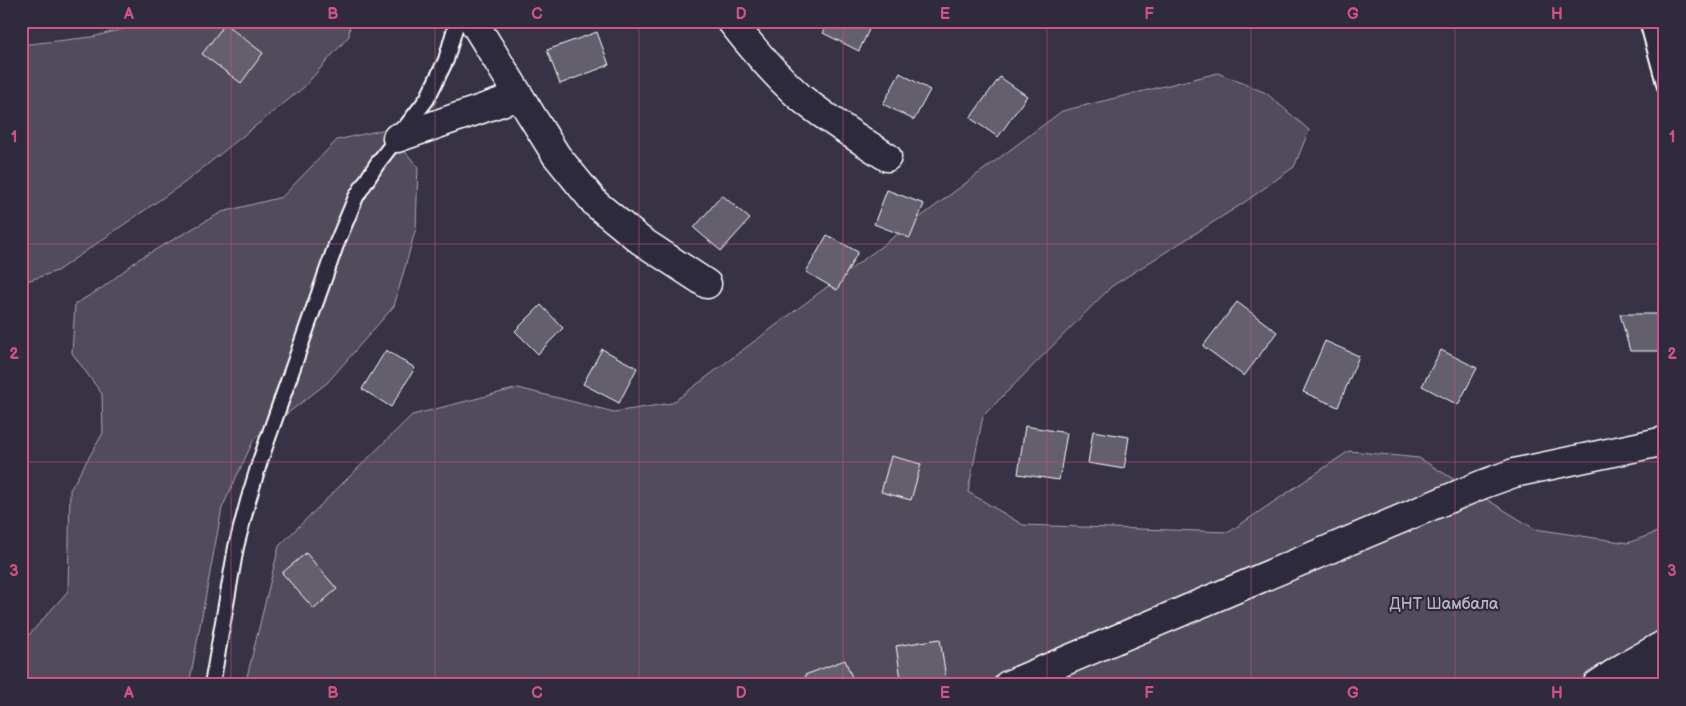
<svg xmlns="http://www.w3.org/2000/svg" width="1686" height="706" viewBox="0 0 1686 706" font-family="'Balsamiq Sans',sans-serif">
<rect width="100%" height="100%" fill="#373345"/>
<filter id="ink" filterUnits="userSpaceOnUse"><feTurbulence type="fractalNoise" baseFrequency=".02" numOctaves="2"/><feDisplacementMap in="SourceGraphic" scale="10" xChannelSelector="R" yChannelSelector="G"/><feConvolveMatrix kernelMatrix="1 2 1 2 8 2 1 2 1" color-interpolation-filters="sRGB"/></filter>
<g filter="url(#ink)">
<path fill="#514c5c" stroke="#a8a6ae" d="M154,21H350L349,36L303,88L184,183L57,271L21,283V45L92,37Z
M1218,73L1266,93L1309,130L1294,167L1242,204L1112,286L983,416L968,492L1023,525L1229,532L1349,451L1419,458L1535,529L1628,543L1665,529V685H245L279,546L412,415L518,388L614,412L672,403L1062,111Z
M386,129L418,167L416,228L394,306L327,383L254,439L222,508L189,685H21V644L68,591L70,490L103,433L102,394L72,353L75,304L102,288L139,259L222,212L282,197L337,140Z"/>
<path fill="#635f6d" stroke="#fff" d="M829,21H873L859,51L823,33Z
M225,24L263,53L241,83L202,54Z
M597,32L609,65L560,84L547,50Z
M900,73L930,90L914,120L883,104Z
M1000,77L1027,96L998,137L970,118Z
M887,190L924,204L910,238L874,224Z
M722,195L750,219L721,251L694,228Z
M827,235L858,252L837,290L806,272Z
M1237,302L1277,332L1244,376L1203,346Z
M541,305L563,328L538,354L515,331Z
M1620,314H1665V351H1630Z
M1325,341L1359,356L1338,407L1303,392Z
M602,349L637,368L619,403L583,384Z
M386,350L415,368L391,407L362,389Z
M1441,350L1477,368L1458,405L1422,386Z
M1025,426L1067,433L1059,480L1018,474Z
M1093,431L1129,437L1124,469L1088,463Z
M891,456L921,464L911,500L881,492Z
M306,553L337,589L314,609L282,573Z
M940,639L947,685H902L896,646Z
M845,660L855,685H809L805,675Z"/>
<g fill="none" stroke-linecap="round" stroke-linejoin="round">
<g stroke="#fff" stroke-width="18">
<path id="lane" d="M1647,21L1665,87
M212,685L236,547L248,501L260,461L336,245L356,197L377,164L427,99L446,60L457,21"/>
</g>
<g stroke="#fff" stroke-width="31">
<path id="street" d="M473,21L556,155L596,204L640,240L707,284
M731,21C752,48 775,75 801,98C828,120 858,138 887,157
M397,138L519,96
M1624,667L1665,672
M1597,685L1624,667L1665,644"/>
</g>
<g stroke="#fff" stroke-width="31">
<path id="secondary" d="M1008,685L1481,485L1514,473L1665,441"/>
</g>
<use href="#lane" stroke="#2f2a3d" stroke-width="14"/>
<use href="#street" stroke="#2f2a3d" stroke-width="28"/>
<use href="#secondary" stroke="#2f2a3d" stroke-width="28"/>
</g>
</g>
<path fill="none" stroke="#d15284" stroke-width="1" stroke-opacity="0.55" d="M231,21V685M435,21V685M639,21V685M843,21V685M1047,21V685M1251,21V685M1455,21V685M21,244H1665M21,462H1665"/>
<g text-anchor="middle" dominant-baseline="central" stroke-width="4.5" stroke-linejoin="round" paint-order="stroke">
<g font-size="16" fill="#b9b7be" stroke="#2f2a3d">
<text x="1444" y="604">ДНТ Шамбала</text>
</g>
</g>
<rect width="1686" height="706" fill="none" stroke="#2f2a3d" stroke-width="55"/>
<rect x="28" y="28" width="1630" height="650" fill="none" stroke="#d15284" stroke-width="2"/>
<g font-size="16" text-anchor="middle" font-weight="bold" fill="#d15284">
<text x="129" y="19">A</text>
<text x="333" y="19">B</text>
<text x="537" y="19">C</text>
<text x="741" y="19">D</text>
<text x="945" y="19">E</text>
<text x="1149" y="19">F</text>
<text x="1353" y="19">G</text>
<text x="1557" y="19">H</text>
<text x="14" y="142">1</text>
<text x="1672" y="142">1</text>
<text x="14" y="359">2</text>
<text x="1672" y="359">2</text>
<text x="14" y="576">3</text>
<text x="1672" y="576">3</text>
<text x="129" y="698">A</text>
<text x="333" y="698">B</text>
<text x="537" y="698">C</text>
<text x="741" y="698">D</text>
<text x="945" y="698">E</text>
<text x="1149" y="698">F</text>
<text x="1353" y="698">G</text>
<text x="1557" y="698">H</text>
</g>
</svg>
